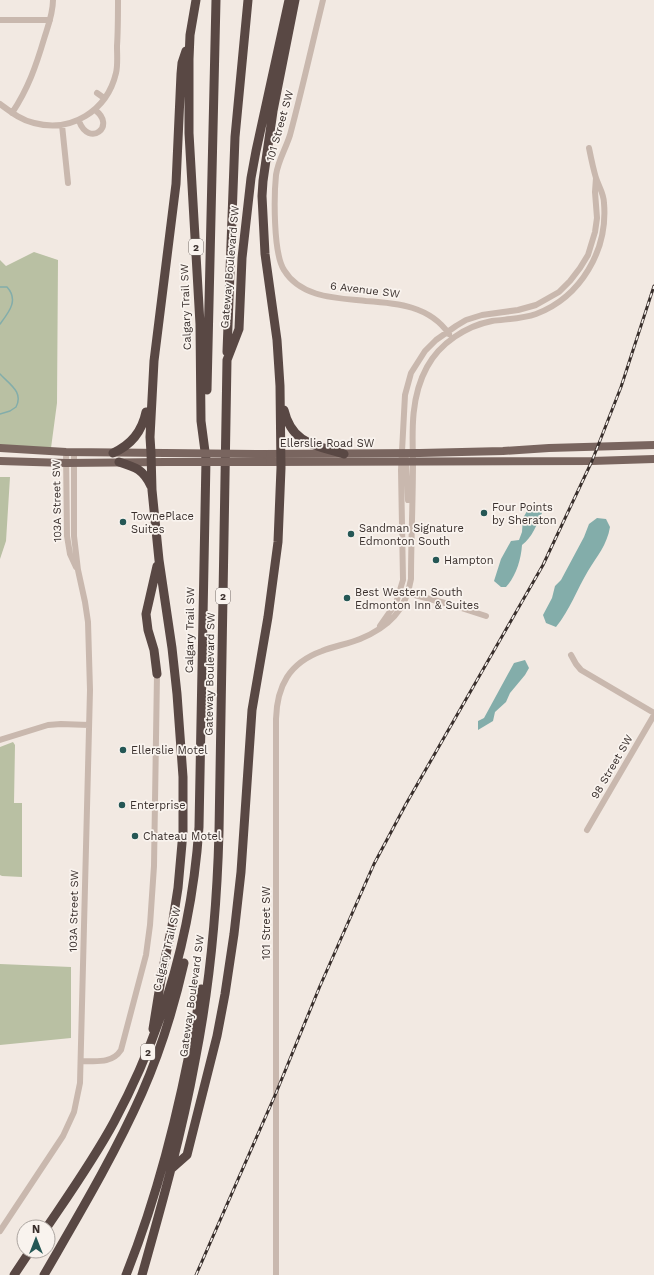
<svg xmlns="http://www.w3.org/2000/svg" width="654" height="1275" viewBox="0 0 654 1275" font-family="'Work Sans',sans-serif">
<rect width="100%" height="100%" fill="#f2e9e2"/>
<path fill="#b9c0a3" d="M34,252L58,260L57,403L51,448L0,445V260L6,266Z
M0,477H10L6,541L0,559Z
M13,742L15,745L14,803H22V877L2,876L0,875V747Z
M0,964L71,967V1038L0,1045Z"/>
<path fill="#83adaa" d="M530,506H538L542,513C537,524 532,538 522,545C521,560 516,576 506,587H501L494,581L501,559L511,541L519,540L522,532L523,518Z
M597,518L606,519L610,527C607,545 597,556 588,571C577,589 570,610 556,627L546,623L543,615L552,598L555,586L561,580L584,537L589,524Z
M525,660L529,668L525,675L510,693L506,702L495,712L493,721L478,730V721L484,718L514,663Z"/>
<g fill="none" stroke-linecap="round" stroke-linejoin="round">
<path stroke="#83adaa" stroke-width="1.5" d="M0,287H7C19,300 9,312 0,324
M0,374C9,384 24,392 16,407L10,411L0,414"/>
<path stroke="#c9b8ae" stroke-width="6" d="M323,0C312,45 302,90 290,135C286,148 278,161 276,175C274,195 273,253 284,270C301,298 337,298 366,301C397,303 430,306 449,334
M0,20H50
M97,93L104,98
M0,104C11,112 21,120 34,123C71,133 107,111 116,73C118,65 117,55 117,46C118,31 118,15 118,0
M12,113C28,89 36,66 44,39C48,26 53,14 53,0
M79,121C89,148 117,126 95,110
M62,125L68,183
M66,452L67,536L70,554L76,567
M406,459L408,500
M404,592L452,605L486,616
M380,626L396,603L403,580L401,470L405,395L411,373L425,351L436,340L456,326L466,320L482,315L518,310L536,305L559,292L570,281L580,268L588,255L595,232L597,218L595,192L596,178
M571,655L576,664L581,670L654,713
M0,740L48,725L61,724L89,725
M587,830L654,715
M81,1061C96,1061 112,1064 121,1050L146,955L150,925L154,866L157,674
M0,1231L63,1136L74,1112L80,1083L90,690L88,622L85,602L78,570L74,536V453
M276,1275V719C277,686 289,663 322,651C334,646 348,644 360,639C389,627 406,610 411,579C411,540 413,500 413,461C412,429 411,396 427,367C440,343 466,326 492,321C507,319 522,319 536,314C581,297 608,250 604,203C604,194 599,187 596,178C593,168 591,158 589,148"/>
<path stroke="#79655f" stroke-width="8" d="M0,448L66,452L165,453
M263,454L420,453L503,451L549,448L654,445
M0,461L66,463L165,462
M263,462L592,461L654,459"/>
<path stroke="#594844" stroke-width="9" d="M227,352L235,137L248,0
M207,390L216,0
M284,410C292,444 315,445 344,454
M113,453C131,445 142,432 146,412
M119,462C135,467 143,469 151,486
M157,566L146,614L148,630L154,650L157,674
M153,1029L162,973L172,926L178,888L183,832V777L177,694L172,648L159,560L152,490L151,453L150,437L154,361L176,184L181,74L182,63L186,51
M170,1170L187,1155L217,1036L225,994L234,934L241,872L252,710L268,617L278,542L281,468L280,386L277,340L265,254L262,196L263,181L273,111L295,0
M47,1227C70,1193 94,1159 114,1122C164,1029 192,933 199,827L206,459L201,421L200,324L189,133V59L190,35L196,0
M14,1275L30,1251
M44,1275C78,1216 114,1156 142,1093C160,1052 174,1007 184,963
M126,1275C163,1183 185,1086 201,989
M142,1275C162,1204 182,1133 195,1061C210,985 217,908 219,832L227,360L239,329L242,258L251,178L256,151L289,0"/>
<g stroke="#392f2c" stroke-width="3">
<path id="rail" d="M196,1275L276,1093L320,986L374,864L406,804L543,565L592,461L621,387L654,286"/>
</g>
<use href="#rail" stroke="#f9f3ee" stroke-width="1.5" stroke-dasharray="4.5" stroke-linecap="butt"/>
<path stroke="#79655f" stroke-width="8" d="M165,453L263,454
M165,462H263"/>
</g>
<g fill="#255755" stroke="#f9f3ee" stroke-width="1.5">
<circle cx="484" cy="513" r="4"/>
<circle cx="123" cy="522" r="4"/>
<circle cx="351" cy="534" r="4"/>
<circle cx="436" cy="560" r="4"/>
<circle cx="347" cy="598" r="4"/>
<circle cx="123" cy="750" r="4"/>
<circle cx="122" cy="805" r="4"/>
<circle cx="135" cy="836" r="4"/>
</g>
<g text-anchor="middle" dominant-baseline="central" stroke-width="3.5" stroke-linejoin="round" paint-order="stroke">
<g fill="#f9f3ee" stroke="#736a66" stroke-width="1">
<rect x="189" y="239" width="14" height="16" rx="3"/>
<rect x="216" y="588" width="14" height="16" rx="3"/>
<rect x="141" y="1044" width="14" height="16" rx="3"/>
</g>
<g font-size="10" font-weight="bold" fill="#392f2c">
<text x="196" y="247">2</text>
<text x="223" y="596">2</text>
<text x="148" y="1052">2</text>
</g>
<g font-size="11" fill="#392f2c" stroke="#f9f3ee">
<text transform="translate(280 126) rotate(-74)">101 Street SW</text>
<text transform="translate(230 267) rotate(-85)">Gateway Boulevard SW</text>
<text transform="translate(365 290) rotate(7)">6 Avenue SW</text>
<text transform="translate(186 307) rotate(-92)">Calgary Trail SW</text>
<text x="327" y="443">Ellerslie Road SW</text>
<text transform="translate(57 501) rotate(-91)">103A Street SW</text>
<text transform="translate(190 630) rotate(-89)">Calgary Trail SW</text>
<text transform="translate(210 674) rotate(-89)">Gateway Boulevard SW</text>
<text transform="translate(612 767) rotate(-60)">98 Street SW</text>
<text transform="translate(74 911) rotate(-89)">103A Street SW</text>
<text transform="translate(266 923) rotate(-90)">101 Street SW</text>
<text transform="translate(167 949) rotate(-76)">Calgary Trail SW</text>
<text transform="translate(192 996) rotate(-82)">Gateway Boulevard SW</text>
</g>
<g font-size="11" fill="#392f2c" stroke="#f9f3ee" text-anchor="start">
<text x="492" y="507">Four Points<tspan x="492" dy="13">by Sheraton</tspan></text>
<text x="131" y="516">TownePlace<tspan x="131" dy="13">Suites</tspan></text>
<text x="359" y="528">Sandman Signature<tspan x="359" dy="13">Edmonton South</tspan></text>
<text x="444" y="560">Hampton</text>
<text x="355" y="592">Best Western South<tspan x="355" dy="13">Edmonton Inn &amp; Suites</tspan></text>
<text x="131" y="750">Ellerslie Motel</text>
<text x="130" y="805">Enterprise</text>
<text x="143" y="836">Chateau Motel</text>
</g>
</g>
<g transform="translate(36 1239)"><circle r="19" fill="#f9f3ee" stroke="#aca5a0"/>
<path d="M0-3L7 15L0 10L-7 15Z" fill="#255755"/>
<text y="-6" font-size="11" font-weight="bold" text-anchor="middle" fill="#392f2c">N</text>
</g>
</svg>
